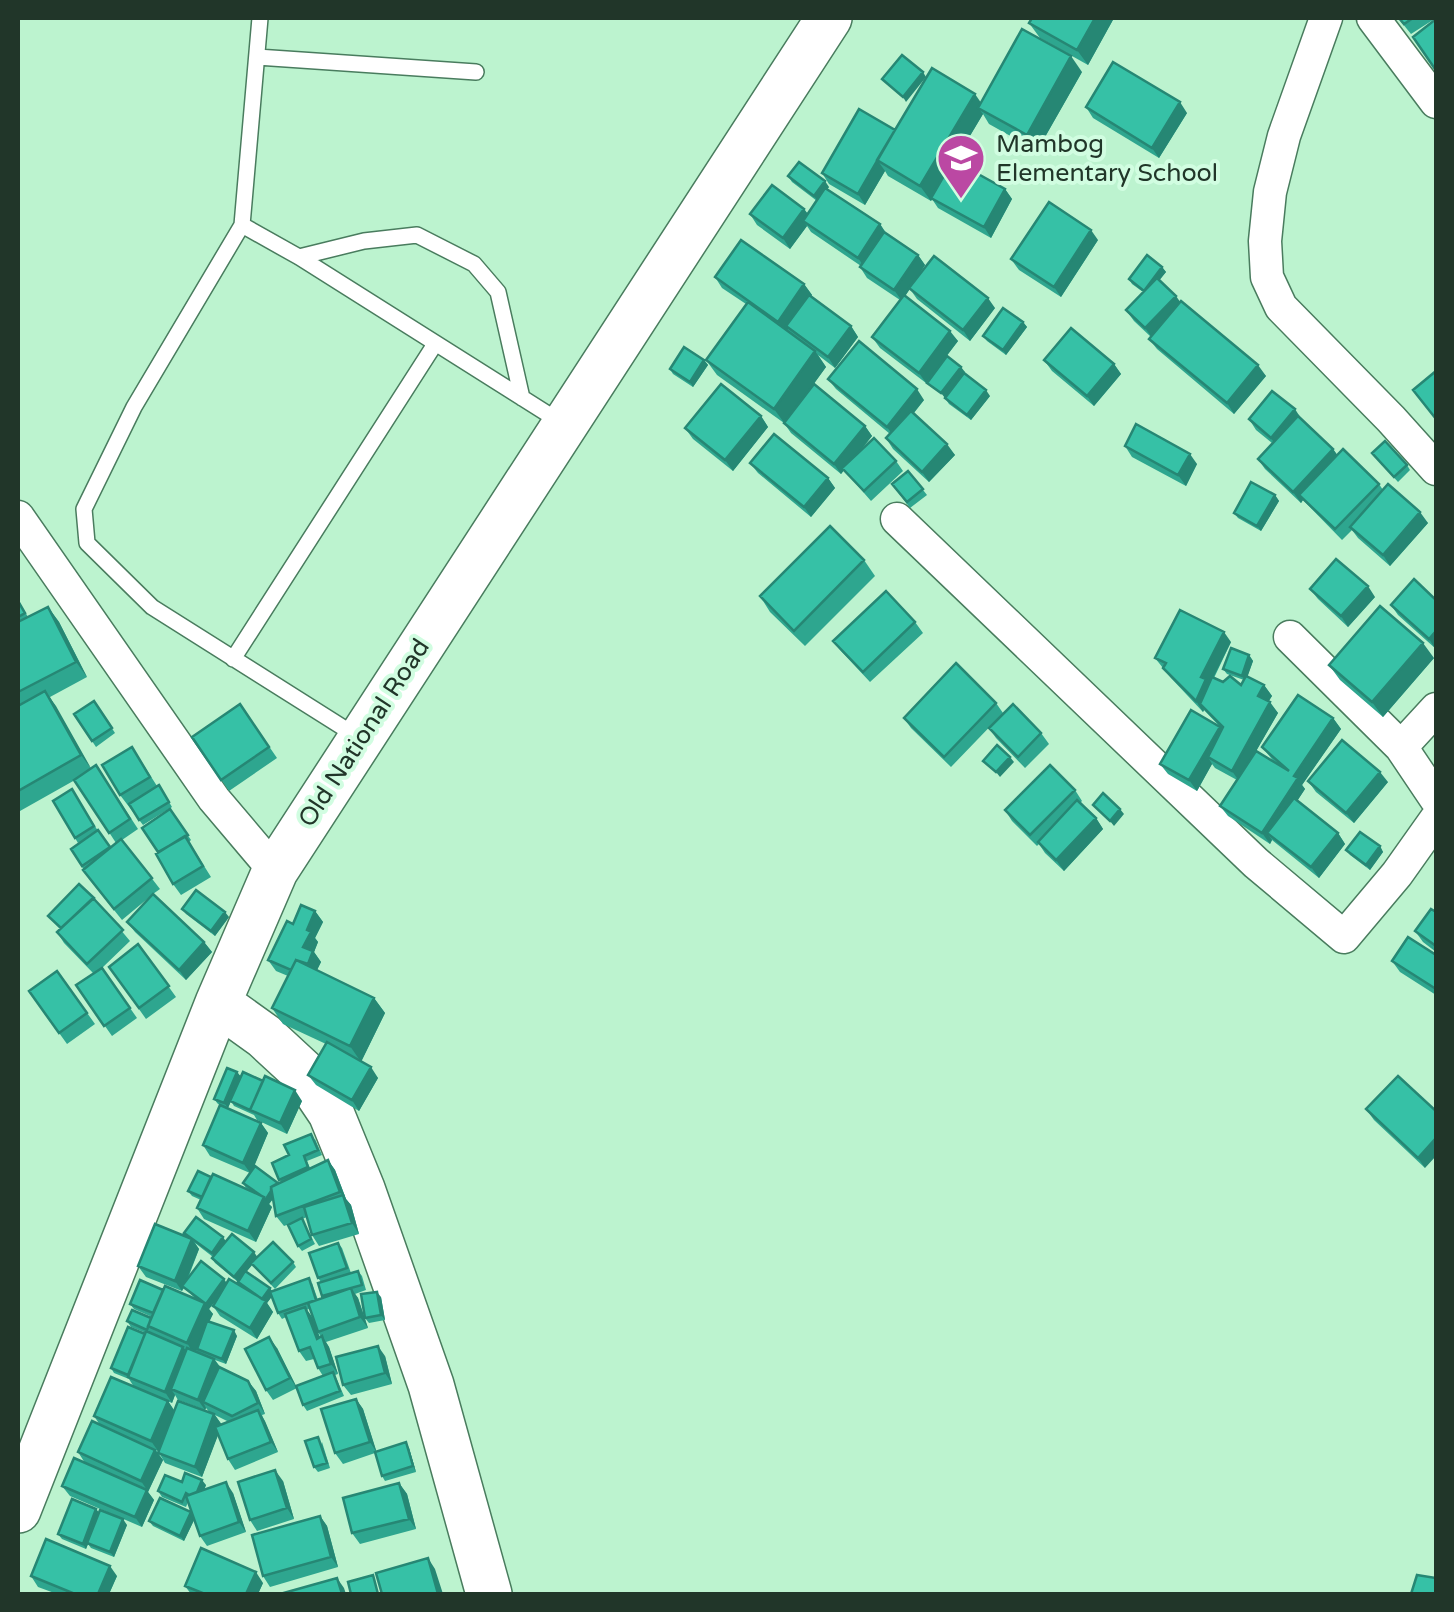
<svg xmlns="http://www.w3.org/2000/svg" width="1454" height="1612" viewBox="0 0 1454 1612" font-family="'Varela Round',sans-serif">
<rect width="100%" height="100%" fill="#bcf3cf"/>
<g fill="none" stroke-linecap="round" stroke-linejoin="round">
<g stroke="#497c5e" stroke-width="18">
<path id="lane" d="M260,18L242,225L134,407L84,509L87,543L152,607L358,737
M257,57L476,72
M242,225L299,257L562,423
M299,257L364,241L417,235L474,264L498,292L522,398
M233,659L435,344"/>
</g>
<g stroke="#497c5e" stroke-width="35">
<path id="street" d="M1326,18L1284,136L1270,192L1265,241L1267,277L1281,307L1391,419L1436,469
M1373,18L1436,102
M18,517L214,799L275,871
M897,519L1256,863L1344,937L1397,874L1436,819
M1290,637L1401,747
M1436,709L1401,747L1436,799"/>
</g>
<g stroke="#497c5e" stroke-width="48">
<path id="secondary" d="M218,1003L264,1036L304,1073L331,1113L362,1189L431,1385L489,1594
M18,1510L218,1003L275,871L829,18"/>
</g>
<use href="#lane" stroke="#fff" stroke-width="15"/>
<use href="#street" stroke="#fff" stroke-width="32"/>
<use href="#secondary" stroke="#fff" stroke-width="45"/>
</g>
<path fill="#2ea68f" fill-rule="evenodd" d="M1032,18H1114L1088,65L1040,38L1029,23Z
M1398,18H1436L1411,34Z
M1082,72L1037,151L989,124L983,114L955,161L1005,189L1012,199L991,238L938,208L932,199L931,201L888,176L885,171L865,205L829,184L822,173L895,130Z
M1086,107L1187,113L1159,158L1093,118Z
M788,176L829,187L827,189L880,224L886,233L918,255L925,265L915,281L995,308L970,341L917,299L910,289L905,296L958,341L926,383L880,348L872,337L900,300L867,278L860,267L861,266L811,232L807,226L790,249L757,225L750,214L804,209L808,214L817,201L792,182Z
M1098,240L1061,297L1019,270L1011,259Z
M1162,267L1166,272L1159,280L1180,302L1266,376L1234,414L1157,349L1149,339L1151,337L1134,321L1126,310L1143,292L1132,284L1129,279Z
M715,277L804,284L812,295L811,296L851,326L858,337L835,368L818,355L826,367L809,390L865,426L872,436L861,450L896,461L903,471L871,501L844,470L841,474L791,433L784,423L717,375L706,360L746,304L722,288Z
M1023,322L1027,327L1006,355L987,341L983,336Z
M704,360L708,365L693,387L673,374L670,369Z
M1044,360L1114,364L1121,374L1094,406L1052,371Z
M828,379L924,400L914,413L955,455L929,482L893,449L886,438L890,434L836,389Z
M990,396L971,420L949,404L945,398Z
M761,416L768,427L733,471L693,439L685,428Z
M1249,419L1302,420L1333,449L1337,455L1379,484L1383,490L1428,523L1390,566L1358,538L1352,530L1342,540L1303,500L1301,503L1265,469L1258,459L1272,443L1256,430Z
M1125,446L1197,464L1186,486L1132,457Z
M1372,453L1407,465L1410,470L1398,482Z
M750,463L828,478L835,488L811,517L758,473Z
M908,471L927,495L910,508L892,484Z
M1275,495L1279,501L1261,531L1238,518L1234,513Z
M864,560L875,576L805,646L770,612L760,596Z
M1310,589L1375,597L1348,627L1318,599Z
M18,600L28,617L48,607L59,622L87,677L50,697L91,769L96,765L138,829L122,840L160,889L153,894L204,942L212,952L186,980L135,932L127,922L152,895L122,920L90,880L71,849L92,835L78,843L53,801L72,789L98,831L111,848L116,843L75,780L20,811L18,808Z
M1436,600V649L1398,615L1391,605Z
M915,622L923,633L870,682L841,651L833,641Z
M1231,642L1214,678L1223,682L1241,685L1244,680L1227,674L1223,669L1249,655L1253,661L1247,677L1264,685L1272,696L1268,701L1278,713L1256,751L1275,763L1262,747L1333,718L1341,729L1302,785L1305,789L1297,801L1338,833L1345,844L1319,878L1272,840L1270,844L1228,816L1220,806L1237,780L1215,768L1212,764L1197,791L1168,774L1160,764L1220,727L1222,729L1204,710L1203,712L1171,678L1155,658Z
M1434,658L1383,717L1340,680L1329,665Z
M94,701L115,733L96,747L74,714Z
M996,703L1003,713L951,767L911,728L904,718Z
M240,704L277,758L229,791L192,737Z
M989,728L1041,733L1049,744L1025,768L996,738Z
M132,747L157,786L159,785L172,807L143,825L120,795Z
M1308,781L1388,782L1354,823L1316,792Z
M1075,790L1082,801L1080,803L1096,818L1103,829L1064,871L1045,853L1039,844L1037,846L1012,821L1005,810Z
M170,809L191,840L189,842L211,877L181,895L173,884L158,852Z
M1380,846L1383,852L1370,870L1350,855L1346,850Z
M94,898L130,941L102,968L137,1018L112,1036L76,985L93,973L64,943L57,932L60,929L48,916Z
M182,909L229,917L215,936L186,914Z
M315,911L323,922L315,938L318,942L314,952L321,962L317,970L374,998L385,1013L361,1062L378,1078L359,1111L316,1085L308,1075L326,1044L283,1024L272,1008L288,976L276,971L268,960L293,924Z
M1436,912V952L1423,942L1415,931Z
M138,944L176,997L146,1019L109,967Z
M1436,955V995L1400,972L1392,961Z
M57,971L95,1024L67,1044L29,991Z
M237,1072L241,1077L302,1101L287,1134L257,1120L254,1115L234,1106L231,1101L228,1108L218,1104L214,1099Z
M1398,1076L1425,1168L1374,1120L1366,1109Z
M261,1123L268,1133L253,1168L278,1184L281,1182L272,1163L289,1155L315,1139L322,1155L307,1161L310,1168L328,1160L335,1170L346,1199L351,1205L359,1234L319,1246L312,1235L307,1217L302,1219L315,1244L302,1251L298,1246L292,1223L284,1226L276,1216L273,1199L269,1204L272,1207L256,1242L204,1219L197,1208L201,1200L192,1196L188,1191L211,1177L246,1188L243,1183L250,1173L210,1156L203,1145Z
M184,1233L226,1241L258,1257L293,1262L296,1267L275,1289L252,1264L246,1272L272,1291L312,1283L318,1300L323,1298L321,1282L318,1278L338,1243L342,1248L351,1273L358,1271L362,1276L366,1290L355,1294L358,1298L368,1328L326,1342L329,1347L338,1374L335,1375L344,1396L307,1411L303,1405L297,1388L273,1400L266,1390L277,1348L297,1388L323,1376L318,1368L314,1359L306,1361L299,1351L286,1317L282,1319L278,1313L272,1296L267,1303L273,1312L257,1339L220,1316L213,1306L216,1300L209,1309L213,1314L209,1321L237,1336L226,1364L215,1360L221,1368L248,1381L256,1391L265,1414L262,1415L278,1452L235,1470L228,1459L218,1434L202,1477L165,1463L158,1451L156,1450L163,1460L148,1492L154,1500L142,1527L70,1496L62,1486L85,1463L78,1452L100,1425L94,1416L134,1387L129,1379L114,1373L111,1368L146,1333L131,1327L127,1321L151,1318L152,1317L134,1309L130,1304L163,1290L196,1299L184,1288L182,1291L146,1277L138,1266L187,1237ZM195,1243L213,1257L212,1258L215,1263L238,1282L243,1288L227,1282L187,1281L199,1249ZM310,1308L318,1332L321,1337H320L312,1317L307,1310ZM175,1395L178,1400L205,1410L206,1408L210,1413L174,1410L168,1401L162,1399L172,1403ZM215,1415L229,1422L222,1425Z
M381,1297L385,1320L369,1323L365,1318Z
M385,1356L392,1384L351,1395L343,1385Z
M356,1399L363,1409L376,1451L409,1448L416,1472L385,1481L382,1476L375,1453L343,1464L335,1453Z
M322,1442L330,1468L318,1472L314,1467Z
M283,1481L294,1519L257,1531L250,1520Z
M182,1482L206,1485L204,1490L233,1493L246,1532L207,1546L200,1536L194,1520L184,1541L153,1526L149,1521L192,1513L188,1502L186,1507L162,1497L158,1491Z
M399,1483L407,1494L416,1529L360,1544L352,1533Z
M96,1509L99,1513L127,1525L114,1557L91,1548L88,1544L86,1549L62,1539L58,1534Z
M320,1516L327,1526L338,1567L270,1587L263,1576Z
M31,1576H117L109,1594H57L38,1587Z
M263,1583L258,1594H191L185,1586Z"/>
<path fill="#268774" d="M1095,18H1114L1088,65L1077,50Z
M1071,56L1082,72L1037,151L1027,135Z
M923,72L926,77L906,102L903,97Z
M975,94L986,110L978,108L983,114L931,201L920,186Z
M1180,102L1187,113L1159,158L1152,148Z
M878,161L885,171L865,205L858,194Z
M825,181L829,187L818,202L814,196Z
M1005,189L1012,199L991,238L984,227Z
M804,209L812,220L803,221L807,226L790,249L783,238Z
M880,224L887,235L865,268L858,258Z
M1091,230L1098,240L1061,297L1054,287Z
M918,255L925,265L902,301L894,290Z
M1162,267L1166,272L1147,296L1144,291Z
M804,284L812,295L786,332L778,322Z
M1176,296L1183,306L1153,339L1145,328Z
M988,298L995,308L970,341L963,330Z
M1023,322L1027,327L1006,355L1003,350Z
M851,326L858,337L835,368L828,357Z
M950,331L958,341L926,383L919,373Z
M815,351L826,367L785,424L774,409Z
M704,360L708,365L693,387L690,382Z
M1114,364L1121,374L1094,406L1087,396Z
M1258,365L1266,376L1234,414L1227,403Z
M961,367L965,372L945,398L941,393Z
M917,389L924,400L894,437L887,427Z
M986,390L990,396L971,420L967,415Z
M1295,409L1302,420L1278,449L1271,438Z
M761,416L768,427L733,471L725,460Z
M865,426L872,436L841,474L834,464Z
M947,444L955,455L929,482L922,472Z
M1333,449L1341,460L1299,495L1303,500L1301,503L1293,492Z
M1190,454L1197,464L1186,486L1178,475Z
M828,478L835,488L811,517L804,507Z
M1275,495L1279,501L1261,531L1257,526Z
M1420,512L1428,523L1390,566L1383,555Z
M1368,586L1375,597L1348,627L1341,616Z
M48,607L59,622L87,677L76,662Z
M1436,631V650L1429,639Z
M1224,632L1231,642L1200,704L1204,710L1203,712L1196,701L1201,677Z
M1423,643L1434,658L1383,717L1372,702Z
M1249,655L1253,661L1246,681L1242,676Z
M1264,685L1272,696L1266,706L1258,696Z
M45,691L56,706L92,770L81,755Z
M1270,702L1278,713L1239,781L1232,771Z
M1333,718L1341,729L1302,785L1305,789L1273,838L1267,833L1272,840L1270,844L1262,833L1294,776Z
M1220,727L1227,738L1208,757L1212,764L1197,791L1189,780Z
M1010,757L1014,762L1000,777L996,772Z
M1380,772L1388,782L1354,823L1346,813Z
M1120,809L1124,814L1114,826L1110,821Z
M1096,818L1103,829L1064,871L1056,860Z
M1338,833L1345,844L1319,878L1311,867Z
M1380,846L1383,852L1370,870L1366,865Z
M315,911L323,922L315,938L318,942L314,952L321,962L315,974L308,964L303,947L307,930Z
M225,912L229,917L215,936L211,931Z
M204,942L212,952L186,980L179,970Z
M374,998L385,1013L361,1062L350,1046Z
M371,1067L378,1078L359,1111L352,1100Z
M237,1072L241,1077L228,1108L224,1103Z
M295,1090L302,1101L287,1134L280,1123Z
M261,1123L268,1133L251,1174L243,1163Z
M1436,1138V1156L1425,1168L1418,1158Z
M328,1160L335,1170L346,1199L351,1205L359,1234L352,1223L344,1197L340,1192Z
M278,1183L281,1188L269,1204L272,1207L256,1242L248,1231L264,1197Z
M223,1237L227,1243L215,1258L212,1253Z
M192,1239L199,1249L182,1291L175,1281Z
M254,1252L258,1258L238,1282L234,1277Z
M224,1279L228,1285L209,1309L213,1314L194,1354L187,1343L205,1303Z
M270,1288L274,1294L267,1303L273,1312L257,1339L250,1328L262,1299Z
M351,1288L358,1298L368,1328L360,1317Z
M377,1292L381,1297L385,1320L381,1315Z
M305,1307L312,1317L324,1349L317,1339Z
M234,1330L237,1336L226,1364L222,1359Z
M322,1336L329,1347L338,1374L331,1364Z
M269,1337L277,1348L297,1388L290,1378Z
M378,1346L385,1356L392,1384L385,1373Z
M183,1347L191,1357L171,1389L175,1395L172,1403L165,1392Z
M214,1359L222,1370L203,1402L206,1408L205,1410L198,1400Z
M248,1381L256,1391L265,1414L258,1403Z
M356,1399L363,1409L377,1453L370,1442Z
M168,1401L175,1412L158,1451L151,1441Z
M258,1410L265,1421L278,1452L271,1442Z
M214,1414L222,1425L202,1477L195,1467Z
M406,1442L409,1448L416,1472L413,1466Z
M155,1450L163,1460L148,1492L154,1500L142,1527L135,1517L147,1490L141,1481Z
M275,1470L283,1481L294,1519L287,1508Z
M202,1480L206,1485L199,1503L195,1497Z
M226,1482L233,1493L246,1532L239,1522Z
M399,1483L407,1494L416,1529L409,1519Z
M96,1509L100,1514L86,1549L83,1544Z
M191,1512L195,1518L184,1541L180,1536Z
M320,1516L327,1526L338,1567L331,1557Z
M123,1519L127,1525L114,1557L110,1552Z
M428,1558L435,1569L443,1594H438Z
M110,1566L117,1576L109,1594H98Z
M256,1572L263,1583L258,1594H246Z
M337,1578L344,1588L346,1594H342Z"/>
<path fill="#36c1a6" stroke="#268774" stroke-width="2.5" d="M1032,18H1095L1077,50L1029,23Z
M1399,18H1413L1404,24Z
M1436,19V68L1435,69L1413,37Z
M1022,29L1071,56L1027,135L978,108Z
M902,55L923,72L903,97L882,79Z
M1113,62L1180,102L1152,148L1086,107Z
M932,68L975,94L920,186L877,160Z
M859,109L895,130L858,194L822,173Z
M953,160L1005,189L984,227L931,198Z
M799,162L825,181L814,196L788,176Z
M772,185L804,209L783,238L750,214Z
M825,188L880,224L858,258L803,221Z
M1049,202L1091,230L1054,287L1011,259Z
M884,232L918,255L894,290L860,267Z
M741,240L804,284L778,322L715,277Z
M1147,255L1162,267L1144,291L1129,279Z
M934,256L988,298L963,330L909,288Z
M1157,278L1176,296L1145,328L1126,310Z
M809,295L851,326L828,357L786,326Z
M904,295L950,331L919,373L872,337Z
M1181,301L1258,365L1227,403L1149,339Z
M748,302L815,351L774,409L706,360Z
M1003,308L1023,322L1003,350L983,336Z
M1071,328L1114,364L1087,396L1044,360Z
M859,341L917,389L887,427L828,379Z
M684,347L704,360L690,382L670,369Z
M947,356L961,367L941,393L927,383Z
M1436,371V419L1413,390Z
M964,373L986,390L967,415L945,398Z
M721,384L761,416L725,460L685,428Z
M814,384L865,426L834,464L784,423Z
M1272,391L1295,409L1271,438L1249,419Z
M911,411L947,444L922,472L886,438Z
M1298,416L1333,449L1293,492L1258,459Z
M1136,424L1190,454L1178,475L1125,446Z
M774,434L828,478L804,507L750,463Z
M874,438L896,461L864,491L842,468Z
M1385,441L1407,465L1394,477L1372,453Z
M1343,449L1379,484L1335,529L1299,495Z
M908,471L923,489L907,502L892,484Z
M1251,482L1275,495L1257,526L1234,513Z
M1388,484L1420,512L1383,555L1350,527Z
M830,526L864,560L794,631L760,596Z
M1336,559L1368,586L1341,616L1310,589Z
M1414,579L1436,600V631L1429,639L1391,605Z
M886,591L915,622L863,672L833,641Z
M18,601L25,613L18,617Z
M1380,606L1423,643L1372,702L1329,665Z
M48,607L76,662L18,692V622Z
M1180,610L1224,632L1201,677L1206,679L1196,701L1163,668L1166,663L1155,658Z
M1231,648L1249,655L1242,676L1223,669Z
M956,663L996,703L944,757L904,718Z
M1230,676L1241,685L1246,676L1264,685L1258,696L1270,702L1232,771L1208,757L1223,727L1200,704L1212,677L1223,682Z
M45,691L81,755L18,791V706Z
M1298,695L1333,718L1294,776L1298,778L1262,833L1220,806L1256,751L1289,771L1262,747Z
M94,701L112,728L92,741L74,714Z
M240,704L269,747L221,780L192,737Z
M1013,704L1041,733L1018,757L989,728Z
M1191,710L1220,727L1189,780L1160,764Z
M1342,740L1380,772L1346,813L1308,781Z
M997,745L1010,757L996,772L983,761Z
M132,747L150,777L120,795L102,765Z
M96,765L130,819L109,833L74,780Z
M1050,765L1075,790L1030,835L1005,810Z
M159,785L169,802L139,820L129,804Z
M72,789L94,826L75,838L53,801Z
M1103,793L1120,809L1110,821L1093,805Z
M1294,798L1338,833L1311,867L1267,833Z
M1077,800L1096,818L1056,860L1038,842Z
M170,809L188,835L158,852L142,828Z
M98,830L110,847L82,866L71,849Z
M1360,832L1380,846L1366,865L1346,850Z
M185,836L203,866L173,884L156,854Z
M121,839L152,878L114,909L83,870Z
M79,884L94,898L61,928L48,916Z
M196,890L225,912L211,931L182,909Z
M153,894L204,942L179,970L127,922Z
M93,898L123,930L87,964L57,932Z
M301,905L315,911L307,930L311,932L303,947L313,951L308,964L296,960L291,970L268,960L287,921L293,924Z
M1431,909L1436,912V946L1415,931Z
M1408,937L1436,955V989L1392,961Z
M138,944L169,986L139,1008L109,967Z
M296,960L374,998L350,1046L272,1008Z
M102,968L130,1008L104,1026L76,985Z
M57,971L87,1013L59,1033L29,991Z
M327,1042L371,1067L352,1100L308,1075Z
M227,1068L237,1072L224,1103L214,1099Z
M243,1072L263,1081L250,1110L252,1111L230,1101Z
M265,1076L295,1090L280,1123L250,1110Z
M1398,1076L1436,1111V1138L1418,1158L1366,1109Z
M220,1105L261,1123L243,1163L203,1145Z
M311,1134L318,1150L304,1156L308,1167L279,1180L272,1163L289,1155L284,1145Z
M328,1160L340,1192L276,1216L271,1187Z
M255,1166L278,1183L271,1187V1191L266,1199L243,1183Z
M198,1171L211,1177L202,1197L188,1191Z
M213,1174L264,1197L248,1231L197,1208Z
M343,1195L352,1223L312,1235L304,1207Z
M196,1217L223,1237L212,1253L184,1233Z
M302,1218L311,1239L298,1246L288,1225Z
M155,1224L192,1239L175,1281L138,1266Z
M232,1234L254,1252L234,1277L212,1258Z
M273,1242L293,1262L271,1283L251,1263Z
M338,1243L347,1268L318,1278L309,1253Z
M201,1261L224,1279L206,1304L182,1286Z
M245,1271L270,1288L262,1299L238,1282Z
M358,1271L362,1285L322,1296L318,1283Z
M309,1278L316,1300L278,1313L270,1292Z
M229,1279L266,1301L250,1328L213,1306Z
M140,1280L163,1290L153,1313L130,1304Z
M165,1286L205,1303L187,1343L148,1326Z
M351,1288L360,1317L318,1332L308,1303Z
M377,1292L381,1315L365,1318L361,1294Z
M305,1307L317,1339L322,1336L331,1364L318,1368L310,1347L299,1351L285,1314Z
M132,1310L151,1318L147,1330L127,1321Z
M207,1321L234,1330L222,1359L197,1349Z
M128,1327L145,1334L128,1375L111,1368Z
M146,1331L183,1347L165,1392L128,1377Z
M269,1337L290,1378L266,1390L245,1349Z
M378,1346L385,1373L343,1385L336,1357Z
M187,1348L214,1359L198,1400L171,1389Z
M219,1367L248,1381L258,1403L232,1416L203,1402Z
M333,1372L340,1391L303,1405L296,1386Z
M111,1377L168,1401L151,1441L94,1416Z
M356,1399L370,1442L335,1453L321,1409Z
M178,1401L214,1414L195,1467L158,1453Z
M258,1410L271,1442L228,1459L215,1427Z
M92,1421L155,1450L141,1481L78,1452Z
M318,1437L327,1463L314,1467L305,1441Z
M406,1442L413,1466L382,1476L375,1452Z
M74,1458L147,1490L135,1517L62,1486Z
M275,1470L287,1508L250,1520L238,1482Z
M185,1473L202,1480L197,1492L189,1495L186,1493L182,1502L158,1491L165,1475L182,1482Z
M226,1482L239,1522L200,1536L186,1496Z
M399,1483L409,1519L352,1533L343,1498Z
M160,1498L191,1512L180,1536L149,1521Z
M72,1499L96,1509L83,1544L58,1534Z
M100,1510L123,1519L110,1552L87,1543Z
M320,1516L331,1557L263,1576L252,1535Z
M46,1539L110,1566L98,1594H75L31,1576Z
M201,1548L256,1572L246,1594H205L185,1586Z
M428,1558L438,1594H382L376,1573Z
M373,1575L378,1594H351L348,1582Z
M1417,1575L1436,1578V1594H1411Z
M337,1578L342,1594H280Z"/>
<defs>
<g id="school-pin" transform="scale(2.5)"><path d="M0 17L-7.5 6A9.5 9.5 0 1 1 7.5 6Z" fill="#bb48a3" stroke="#d1fde1"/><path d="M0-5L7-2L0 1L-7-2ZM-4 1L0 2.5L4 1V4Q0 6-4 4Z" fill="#fff"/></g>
</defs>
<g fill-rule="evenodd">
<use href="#school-pin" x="961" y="158"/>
</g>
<g text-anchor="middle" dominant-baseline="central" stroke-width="8" stroke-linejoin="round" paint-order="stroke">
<g font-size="25" fill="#213629" stroke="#d1fde1" text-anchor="start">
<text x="996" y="144">Mambog<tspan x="996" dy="29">Elementary School</tspan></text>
</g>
<g font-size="25" fill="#213629" stroke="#d1fde1">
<text transform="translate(364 733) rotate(-57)">Old National Road</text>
</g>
</g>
<rect width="1454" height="1612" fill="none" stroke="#213629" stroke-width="40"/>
</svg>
